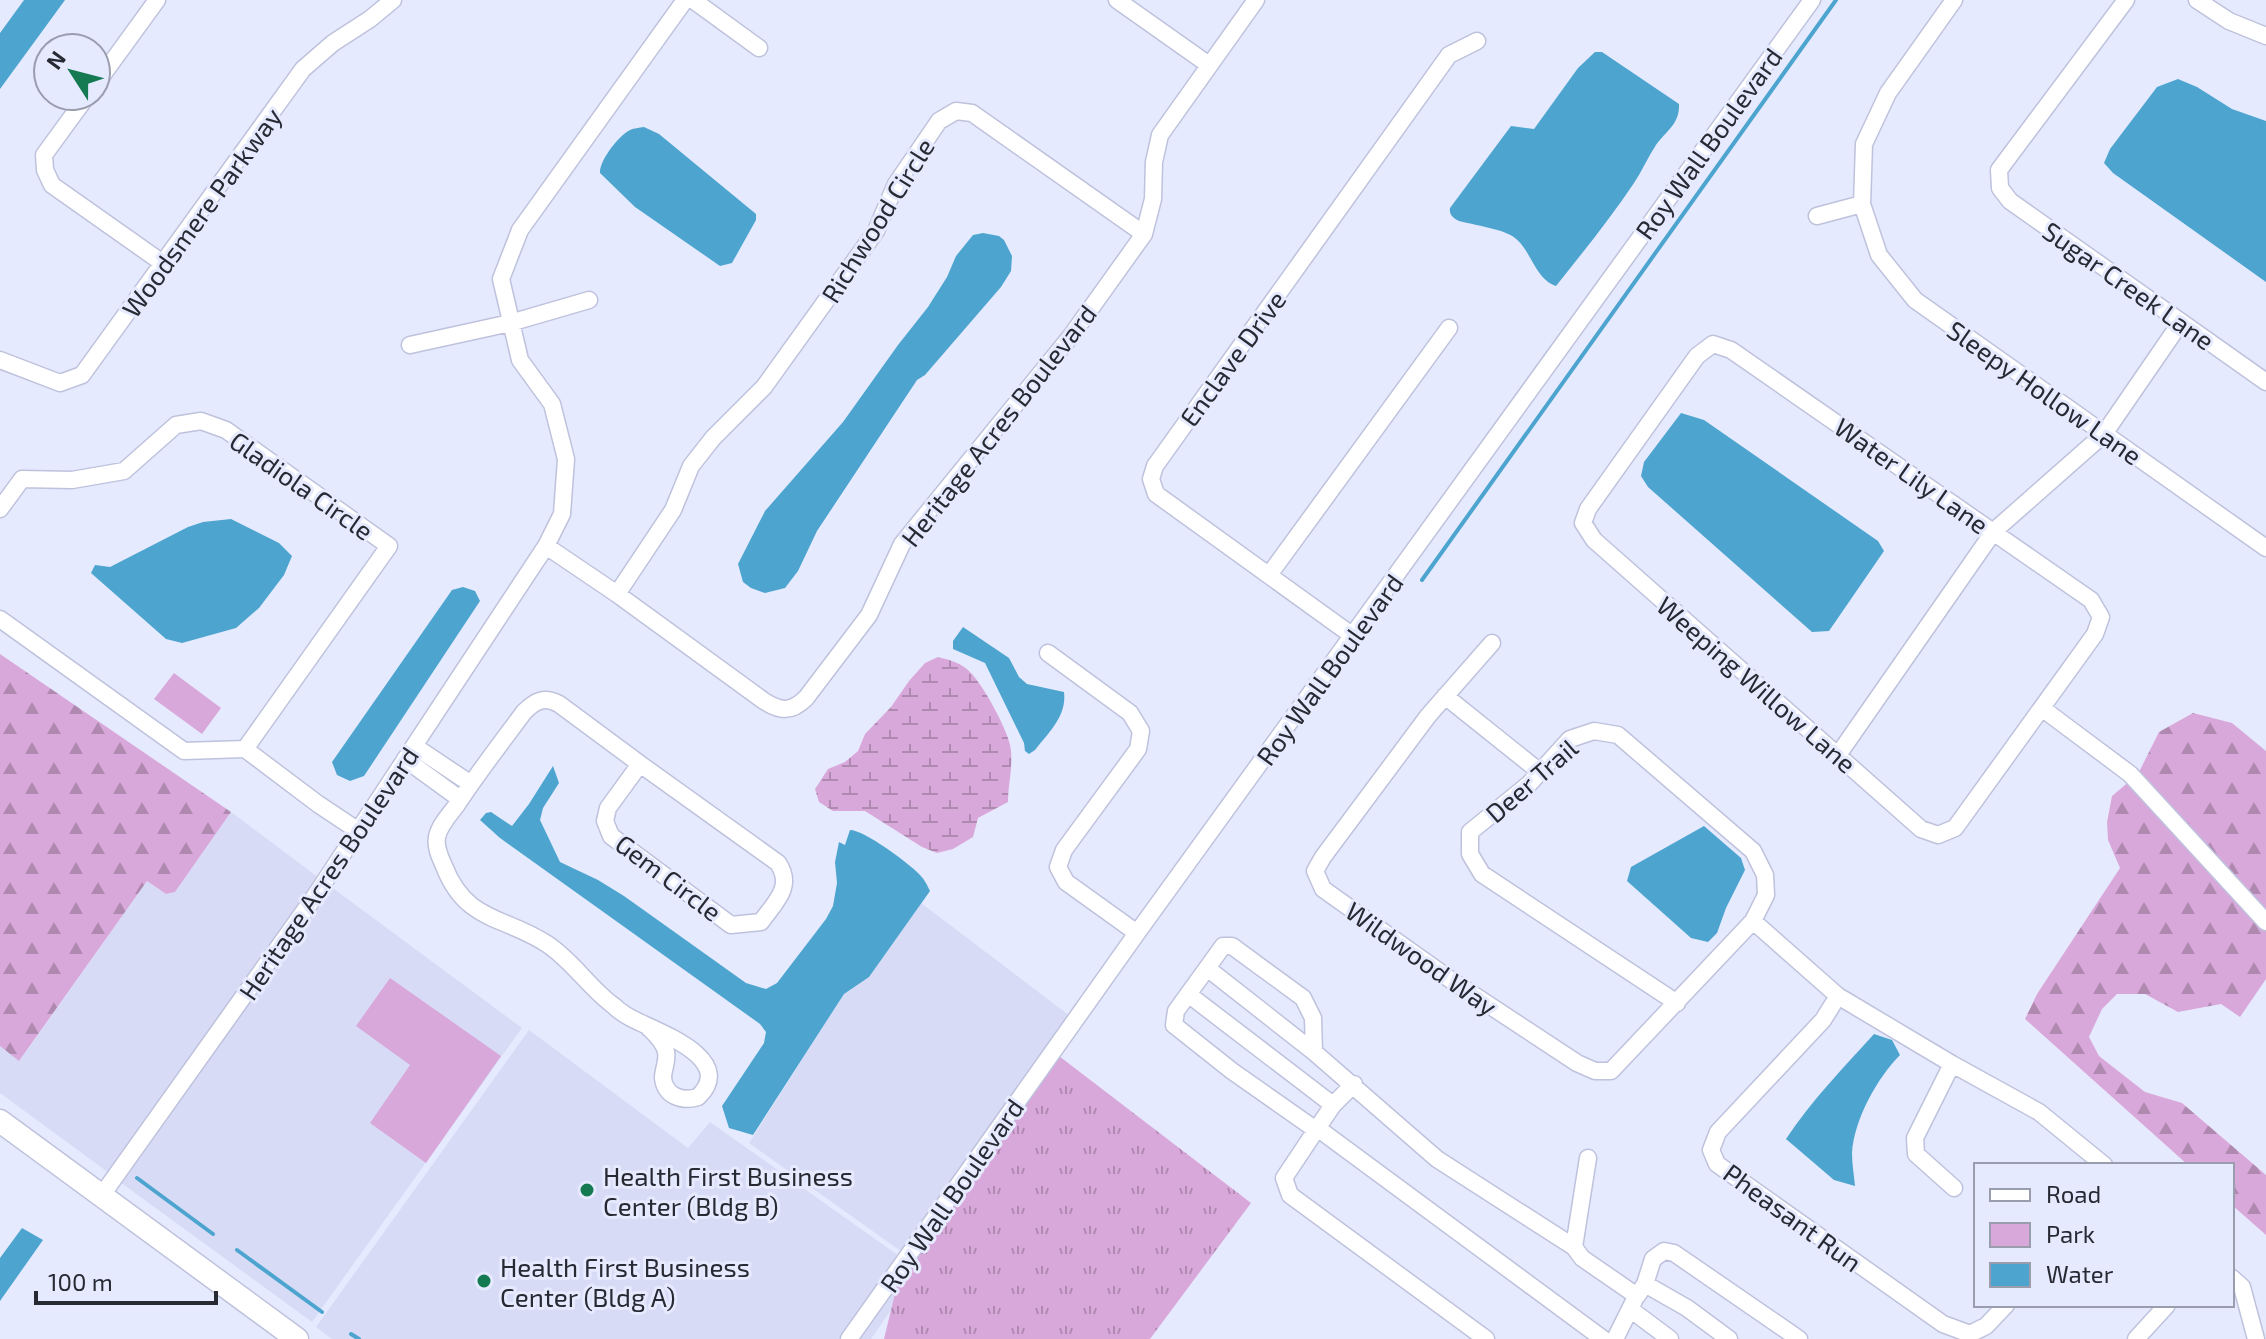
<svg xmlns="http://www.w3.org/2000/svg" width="2266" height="1339" viewBox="0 0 2266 1339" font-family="'Exo 2',sans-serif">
<defs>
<pattern id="grass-tufts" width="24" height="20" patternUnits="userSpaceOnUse" patternTransform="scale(2)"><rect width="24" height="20" fill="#d9a8da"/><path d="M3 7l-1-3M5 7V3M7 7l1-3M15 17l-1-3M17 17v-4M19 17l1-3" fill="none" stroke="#b089b1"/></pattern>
<pattern id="forest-firs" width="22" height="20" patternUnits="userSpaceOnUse" patternTransform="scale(2)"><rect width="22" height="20" fill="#d9a8da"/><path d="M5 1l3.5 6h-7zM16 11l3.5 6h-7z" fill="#b089b1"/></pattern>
<pattern id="wetland-marsh" width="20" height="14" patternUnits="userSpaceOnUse" patternTransform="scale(2)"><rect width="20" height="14" fill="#d9a8da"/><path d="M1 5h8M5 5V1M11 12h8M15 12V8" fill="none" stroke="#b089b1"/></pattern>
</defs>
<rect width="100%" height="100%" fill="#e6eaff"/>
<path fill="#d7dbf6" d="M231,812L319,878L109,1173L0,1093V1046L20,1060L147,881L166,894L175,892Z
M330,886L522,1028L312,1322L120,1182Z
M921,903L1070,1016L902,1252L749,1143L844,994L869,976Z
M529,1030L688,1148L710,1122L899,1256L840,1339H332L316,1327Z
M898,1281L891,1310L871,1339H857Z"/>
<path fill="url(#grass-tufts)" d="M1059,1056L1251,1203L1150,1339H884L898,1281Z"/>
<path fill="url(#forest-firs)" d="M0,654L231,812L175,892L166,894L147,881L19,1061L0,1046Z
M2193,713L2232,723L2266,751V979L2240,1017L2221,1004L2178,1012L2145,994H2117L2102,1009L2089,1037L2099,1056L2145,1092L2182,1103L2266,1175V1235L2232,1205V1165H2188L2025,1019L2037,994L2120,868L2108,840L2107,822L2112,796L2138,774L2159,732Z"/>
<path fill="url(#wetland-marsh)" d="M938,657C950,660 962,663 971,673C983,685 1007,729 1010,745C1014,763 1008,784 1008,802L978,818L973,837L953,849L937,853L922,847L865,811H833L819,802L815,789L828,769L845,762L858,751L865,734L891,707L909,681L925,663Z"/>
<path fill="#d9a8da" d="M174,673L221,708L202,734L154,699Z
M390,978L501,1056L426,1163L370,1123L410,1065L356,1026Z"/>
<path fill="#4da5cf" d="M24,0H65L0,89V33Z
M1595,52H1602L1679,104C1680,124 1666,131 1656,145C1648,157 1642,171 1634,183C1610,219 1583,252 1556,286C1535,279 1531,250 1515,238C1504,229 1474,225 1459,221C1453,218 1449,215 1450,208L1511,126L1534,129L1578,68Z
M2178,79L2197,87L2232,109L2266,121V282L2113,173L2104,163L2110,149L2157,87Z
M644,127L659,134L756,214V220L732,263L720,266L635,207L600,173C599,161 619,135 630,130C634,128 639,128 644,127Z
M983,233L999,236L1004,240L1012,256L1011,271L1001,287L925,375L917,380L817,531L798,571L785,588L765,593L751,588L743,582L738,564L765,511L843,422L898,345L928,307L947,277L956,256L973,235Z
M1681,413L1704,420L1878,541L1884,551L1829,631L1812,632L1648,487L1641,476L1644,462Z
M231,519L279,543L292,556L284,575L259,608L236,628L182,643L166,639L91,573L95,565L110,567L188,527L203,522Z
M463,587L475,591L480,601L364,776L350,781L337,775L332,762L452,590Z
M963,627L1009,658L1019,677L1027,684L1064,692C1067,716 1049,732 1035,750L1029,754L1025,751L1024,743L985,663L953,649V641Z
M553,766L559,783L543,808L540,820L560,862L598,880L624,896L746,983L766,989L777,983L826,919L833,906L837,883L835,862L839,842L845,845L850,830C864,830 909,863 920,875C925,880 927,885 930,891L869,977L844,994L753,1135L729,1128L722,1106L764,1043L766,1032L760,1024L500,838L480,820L486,813L491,812L512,826L529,804Z
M1704,826L1741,858L1745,870L1726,908L1717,933L1708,942L1691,938L1627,881L1631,867Z
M1874,1034L1892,1040L1900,1055C1877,1078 1854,1120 1852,1153C1852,1164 1854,1175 1855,1186L1834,1180L1786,1139C1811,1101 1844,1067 1874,1034Z
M22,1228L43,1240L0,1301V1258Z"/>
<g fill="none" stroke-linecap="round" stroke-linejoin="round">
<path stroke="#4da5cf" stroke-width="4" d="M1422,580L1836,0
M137,1178L213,1234
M237,1250L322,1312
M351,1334L359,1339"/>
<g stroke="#bec2dc" stroke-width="19">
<path id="minor" d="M685,0L520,230L501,279L520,360L552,404L566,459L562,514L546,546L617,594L764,701C780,711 791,713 806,698L869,615L902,544L1071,336L1144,234L1153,199L1154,162L1160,135L1256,0
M693,0L759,48
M1117,0L1209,65
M1954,0L1888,93L1864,144L1862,204L1879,255L1915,300L2266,548
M2126,0L1999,170L2000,188L2010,201L2266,382
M2197,0L2229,21L2266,36
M96,84L157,0
M87,96L44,155L45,170L52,185L164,264
M1817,216L1862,204
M1713,344L1731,350L2091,600L2101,617L2095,634L1955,828L1938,835L1921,829L1594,540L1583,523L1588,509L1697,356Z
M410,345L510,323L589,300
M0,360L60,383L82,375L303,69L333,43L370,19L393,0
M0,509L22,479L72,480L124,471L176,425L201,421L226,430L389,546L245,749
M1269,575L1449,328
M617,594L673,510L691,466L713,438L764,387L876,231L896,184L939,121L956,111L972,113L1144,234
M0,619L184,751L245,749L318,804L357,830
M1353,636L1156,494L1151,479L1155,466L1449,55L1477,41
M1492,643L1428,716L1323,857L1315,871L1323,889L1451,980L1577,1063L1595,1071H1611L1753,921L1766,895L1765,875L1753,851L1618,735L1594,731L1570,739L1529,784L1470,832V854L1482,874L1677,1003
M1048,653L1130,713L1141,731L1138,749L1064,850L1058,867L1066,882L1137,933
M1445,696L1540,772
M2043,709L2130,774L2266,922
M414,746L471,784
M1838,755L1994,531L2104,434L2181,322
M405,759L460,799
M640,764L559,704C544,696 535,701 524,712C501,743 477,774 456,806C449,815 439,826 437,837C435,847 440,857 444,866C466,923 505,916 547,944C573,961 589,988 614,1006C621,1013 630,1018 639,1022C664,1034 736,1061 698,1097C682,1102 665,1096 663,1078C663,1069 668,1061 666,1052C664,1041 654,1033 647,1026
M640,764L778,863C794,887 775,902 761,922L731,925L611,836L605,821L608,808Z
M1753,921L1838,996L1952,1064L2039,1112L2104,1165
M1207,968L1314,1052
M1188,994L1333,1105
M1838,996L1823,1020L1718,1132L1711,1150L1717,1164L1943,1324L1970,1334L1986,1326L2006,1305
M1952,1064L1915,1138L1916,1154L1954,1188
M1354,1084L1333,1105L1316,1130L1232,1071L1174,1025L1176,1011L1223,946H1232L1303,998L1313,1018L1314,1052L1437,1159L1574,1247L1582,1258L1637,1296L1645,1284L1687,1308L1729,1339
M102,1195L315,896L546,546
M1574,1247L1588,1158
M2232,1278L2242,1287L2256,1339
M1645,1284L1653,1259L1664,1251L1674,1253L1799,1339
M1630,1309L1670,1339
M849,1339L1137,933L1812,0
M1486,1339L1290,1195L1284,1178L1316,1130L1324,1133L1603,1339
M1615,1339L1634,1301
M2136,1339L2167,1305"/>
</g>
<g stroke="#bec2dc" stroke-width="25">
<path id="major" d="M0,1121L297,1339"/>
</g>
<use href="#minor" stroke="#fff" stroke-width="16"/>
<use href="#major" stroke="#fff" stroke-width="22"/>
</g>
<g fill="#157951" stroke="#e6eaff" stroke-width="3">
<circle cx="587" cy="1190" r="8"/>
<circle cx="484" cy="1281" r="8"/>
</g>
<g text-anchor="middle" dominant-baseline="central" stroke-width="6" stroke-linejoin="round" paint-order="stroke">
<g font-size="26" fill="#272933" stroke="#e6eaff">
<text transform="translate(1708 143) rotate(-54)">Roy Wall Boulevard</text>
<text transform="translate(201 212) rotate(-54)">Woodsmere Parkway</text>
<text transform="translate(877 220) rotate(-58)">Richwood Circle</text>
<text transform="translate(2129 285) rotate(35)">Sugar Creek Lane</text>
<text transform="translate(1232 358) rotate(-54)">Enclave Drive</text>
<text transform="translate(2045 392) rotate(35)">Sleepy Hollow Lane</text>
<text transform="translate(998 425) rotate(-52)">Heritage Acres Boulevard</text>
<text transform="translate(1912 475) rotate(35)">Water Lily Lane</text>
<text transform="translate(302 485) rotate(35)">Gladiola Circle</text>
<text transform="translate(1329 669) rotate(-54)">Roy Wall Boulevard</text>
<text transform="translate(1757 684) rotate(41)">Weeping Willow Lane</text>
<text transform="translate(1531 780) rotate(-41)">Deer Trail</text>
<text transform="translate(328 873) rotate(-56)">Heritage Acres Boulevard</text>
<text transform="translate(669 877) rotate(37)">Gem Circle</text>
<text transform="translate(1422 958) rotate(35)">Wildwood Way</text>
<text transform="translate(951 1195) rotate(-55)">Roy Wall Boulevard</text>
<text transform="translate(1793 1217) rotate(36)">Pheasant Run</text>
</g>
<g font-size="26" fill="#272933" stroke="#e6eaff" text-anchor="start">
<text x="603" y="1175">Health First Business<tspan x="603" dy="30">Center (Bldg B)</tspan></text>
<text x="500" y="1266">Health First Business<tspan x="500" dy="30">Center (Bldg A)</tspan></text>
</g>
</g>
<rect x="1974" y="1163" width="260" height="144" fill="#e6eaff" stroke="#9a9dad" stroke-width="2"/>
<rect x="1990" y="1189" width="40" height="12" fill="#ffffff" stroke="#9a9dad" stroke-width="2"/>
<text x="2046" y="1203" font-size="24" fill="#272933">Road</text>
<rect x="1990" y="1223" width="40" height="24" fill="#d9a8da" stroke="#9a9dad" stroke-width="2"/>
<text x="2046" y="1243" font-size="24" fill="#272933">Park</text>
<rect x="1990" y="1263" width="40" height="24" fill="#4da5cf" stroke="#9a9dad" stroke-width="2"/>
<text x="2046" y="1283" font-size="24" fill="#272933">Water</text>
<g transform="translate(72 72) rotate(306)"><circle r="38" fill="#e6eaff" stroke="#9a9dad" stroke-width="2"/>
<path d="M0-6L14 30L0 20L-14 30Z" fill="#157951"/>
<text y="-12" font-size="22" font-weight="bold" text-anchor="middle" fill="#272933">N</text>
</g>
<path d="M36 1291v12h180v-12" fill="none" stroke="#272933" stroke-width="4"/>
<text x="48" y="1291" font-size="24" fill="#272933" stroke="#e6eaff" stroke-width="6" paint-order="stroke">100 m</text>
</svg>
